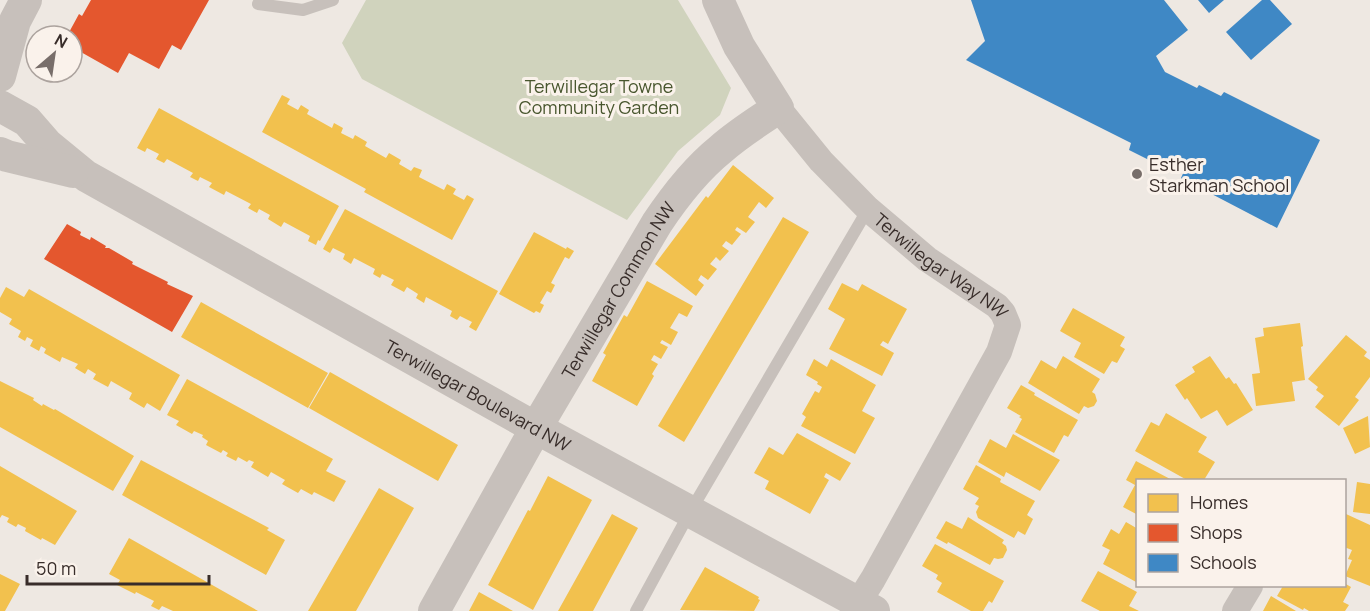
<svg xmlns="http://www.w3.org/2000/svg" width="1370" height="611" viewBox="0 0 1370 611" font-family="Manrope,sans-serif">
<rect width="100%" height="100%" fill="#eee8e2"/>
<path fill="#d0d3bd" d="M366,0H678L731,88L720,115L678,151L627,220L362,79L342,43Z"/>
<path fill="#f2c14e" d="M282,95L290,99L287,104L298,110L301,105L309,110L307,114L332,128L334,123L343,128L341,133L353,139L355,135L367,142L365,146L386,158L389,153L401,160L399,164L411,171L414,167L422,170L419,177L444,190L447,184L456,189L453,194L464,200L467,195L474,199L452,240L364,192L366,189L262,132Z
M159,108L339,206L320,241L318,240L316,245L308,241L310,236L284,222L281,227L268,219L270,215L259,209L257,213L248,208L251,204L226,191L224,195L209,187L212,183L200,177L198,181L190,177L193,173L167,159L164,163L156,159L159,154L147,148L145,152L137,148Z
M733,165L774,198L766,208L759,202L748,217L755,222L746,233L737,227L735,230L741,234L732,245L726,241L722,246L729,251L720,261L716,257L710,264L717,269L708,280L701,275L698,280L704,285L696,296L655,264L706,196L708,198Z
M345,209L498,291L476,331L469,327L472,322L460,316L457,320L450,316L452,311L426,297L424,303L416,298L418,294L407,287L404,292L391,285L394,280L382,274L380,278L373,274L375,269L354,258L351,264L343,259L345,254L333,248L330,253L323,249Z
M783,217L809,232L684,442L658,426Z
M534,232L566,249L567,247L574,251L569,259L565,257L551,283L555,285L551,293L547,291L540,303L544,305L540,313L536,311L534,313L499,294Z
M647,281L693,306L687,317L679,313L670,328L678,332L671,345L662,340L660,343L668,347L661,359L654,355L651,360L658,364L652,374L654,376L637,406L592,381L606,355L603,353L624,315L627,317Z
M842,283L858,291L862,284L907,309L888,344L883,341L880,345L894,353L882,376L829,349L845,319L828,309Z
M6,287L24,297L29,289L180,375L160,411L147,403L144,408L129,399L132,393L111,381L108,387L93,379L96,374L88,369L85,374L75,368L78,364L62,357L60,362L44,353L46,349L41,346L39,351L30,346L33,340L27,337L25,341L18,337L21,331L9,324L12,319L0,312V298Z
M201,302L328,373L308,408L181,337Z
M1073,308L1125,337L1120,346L1125,349L1117,363L1112,361L1104,374L1074,357L1081,343L1060,331Z
M1300,323L1303,346L1301,347L1305,380L1292,382L1295,401L1256,406L1252,374L1260,373L1255,338L1264,336L1263,328Z
M1346,335L1367,352L1364,356L1370,360V377L1355,397L1359,400L1339,426L1315,407L1324,396L1316,390L1318,387L1308,379Z
M1063,356L1100,379L1092,392L1095,394L1097,401L1094,406L1088,408L1084,406L1079,414L1028,383L1041,360L1056,369Z
M1210,356L1226,379L1229,377L1234,384L1236,383L1253,410L1227,426L1217,410L1201,419L1187,398L1185,400L1175,385L1195,372L1192,367Z
M814,359L827,367L831,359L876,385L862,411L875,418L855,454L801,426L806,417L802,414L815,391L819,393L822,387L817,384L818,382L806,375Z
M330,372L458,445L438,481L309,408Z
M187,379L333,459L326,471L346,481L334,502L314,492L312,495L301,489L298,493L282,484L285,480L271,472L268,477L251,467L254,462L249,460L247,462L238,457L236,461L226,456L228,453L223,450L221,453L206,445L208,441L202,437L203,435L194,431L192,434L176,425L179,421L167,415Z
M0,381L34,398L33,400L42,406L43,404L54,410L55,409L134,456L113,491L0,427Z
M1021,385L1035,393L1034,395L1078,420L1068,437L1064,435L1054,453L1015,432L1022,419L1019,417L1021,416L1007,408Z
M1166,413L1207,437L1198,452L1215,462L1204,480H1187L1135,451L1151,422L1159,426Z
M1368,416L1370,447L1355,454L1343,428Z
M797,433L851,463L840,481L826,473L824,477L829,480L810,514L765,489L769,481L754,473L769,447L783,455Z
M1013,434L1060,460L1040,491L1006,472L1004,477L978,462L990,439L1006,448Z
M141,460L269,528L267,530L285,540L266,575L122,495Z
M1136,461L1172,480H1138V515L1123,507L1135,485L1126,480Z
M976,465L1001,479L1000,482L1035,501L1027,515L1033,519L1025,535L1018,531L1014,538L978,518L976,512L979,506L975,504L979,498L963,489Z
M0,466L77,511L55,545L42,538L41,540L25,531L26,528L18,524L16,527L7,522L9,518L2,515L0,518Z
M548,476L592,500L533,610L488,585L528,510L530,511Z
M1357,482L1370,484V514L1353,512Z
M379,488L414,508L356,611H308Z
M612,514L638,528L593,611H558Z
M1346,514L1370,525V586L1345,576L1352,560L1348,559L1352,550L1344,547Z
M968,517L1004,540L1002,543L1006,546L1007,550L1003,558L998,559L994,558L990,565L948,542L947,544L936,538L946,521L962,529Z
M1126,522L1138,529V583L1103,564L1110,550L1102,546L1111,529L1119,534Z
M129,538L258,611H173L162,606L159,610L151,606L154,601L136,592L135,594L117,585L120,580L109,574Z
M935,544L1004,581L992,603L989,601L983,611H971L937,592L942,583L936,579L938,575L922,566Z
M705,567L759,597L758,599L760,600L754,611L680,610Z
M1098,571L1137,592L1129,606L1139,611H1100L1081,601Z
M0,574L20,584L5,611H0Z
M1344,583L1351,587L1343,602L1349,605L1345,611H1309L1304,608L1303,610L1277,596L1283,586H1344Z
M479,592L513,611H469Z
M1271,596L1296,611H1263Z"/>
<path fill="#e4572e" d="M91,0H209L181,50L172,45L159,69L129,53L118,73L72,47V36H67L79,14L82,16Z
M67,224L81,232L80,235L90,240L91,237L106,246L105,248H109L133,262L132,264L168,282L167,284L193,296L172,332L44,259Z"/>
<path fill="#3f88c5" d="M971,0H1164L1188,30L1156,56L1165,72L1197,88L1199,85L1221,96L1224,92L1320,140L1277,228L1181,178L1185,169L1166,158L1161,166L1129,150L1131,143L966,60L985,41Z
M1198,0H1224L1209,13Z
M1262,0H1270L1292,24L1251,60L1226,32Z"/>
<g fill="none" stroke-linecap="round" stroke-linejoin="round">
<path stroke="#c7c0bb" stroke-width="12" d="M260,0L258,4L303,10L333,0
M636,611L690,512L868,209"/>
<g stroke="#c7c0bb" stroke-width="26">
<path id="s1" d="M778,108L821,161L868,209L927,259L997,306L1003,313L1008,325L999,352L873,579L853,611"/>
<path d="M1235,611L1250,586"/>
</g>
<g stroke="#c7c0bb" stroke-width="32">
<path d="M0,76L15,21L26,0"/>
<path id="s2" d="M0,106L27,121L47,144L86,176L536,428L874,611"/>
<path d="M0,153L7,156L73,172"/>
<path id="s3" d="M434,611L536,428L657,223C675,196 695,170 721,149C739,133 759,121 778,108L739,46L718,0"/>
</g>
</g>
<circle fill="#786e6a" stroke="#faf2eb" stroke-width="2" cx="1137" cy="174" r="6"/>
<g text-anchor="middle" dominant-baseline="central" stroke-width="6" stroke-linejoin="round" paint-order="stroke">
<g font-size="18" fill="#48562e" stroke="#faf2eb">
<text x="599" y="86">Terwillegar Towne<tspan x="599" dy="21">Community Garden</tspan></text>
</g>
<g font-size="18" fill="#382d2a" stroke="#faf2eb" text-anchor="start">
<text x="1149" y="164">Esther<tspan x="1149" dy="21">Starkman School</tspan></text>
</g>
<g font-size="18" fill="#382d2a" stroke="#faf2eb">
<text stroke="none"><textPath href="#s1" startOffset="228">Terwillegar Way NW</textPath></text>
<text stroke="none"><textPath href="#s3" startOffset="370">Terwillegar Common NW</textPath></text>
<text stroke="none"><textPath href="#s2" startOffset="561">Terwillegar Boulevard NW</textPath></text>
</g>
</g>
<rect x="1136" y="479" width="210" height="108" fill="#faf2eb" stroke="#aca39e" stroke-width="1.5"/>
<rect x="1148" y="494" width="30" height="18" fill="#f2c14e" stroke="#aca39e" stroke-width="1.5"/>
<text x="1190" y="509" font-size="18" fill="#382d2a">Homes</text>
<rect x="1148" y="524" width="30" height="18" fill="#e4572e" stroke="#aca39e" stroke-width="1.5"/>
<text x="1190" y="539" font-size="18" fill="#382d2a">Shops</text>
<rect x="1148" y="554" width="30" height="18" fill="#3f88c5" stroke="#aca39e" stroke-width="1.5"/>
<text x="1190" y="569" font-size="18" fill="#382d2a">Schools</text>
<g transform="translate(54 54) rotate(29)"><circle r="28" fill="#faf2eb" stroke="#aca39e" stroke-width="1.5"/>
<path d="M0-4.5L10 22L0 15L-10 22Z" fill="#786e6a"/>
<text y="-9" font-size="16" font-weight="bold" text-anchor="middle" fill="#382d2a">N</text>
</g>
<path d="M27 575v9h182v-9" fill="none" stroke="#382d2a" stroke-width="3"/>
<text x="36" y="575" font-size="18" fill="#382d2a" stroke="#faf2eb" stroke-width="4.5" paint-order="stroke">50 m</text>
</svg>
